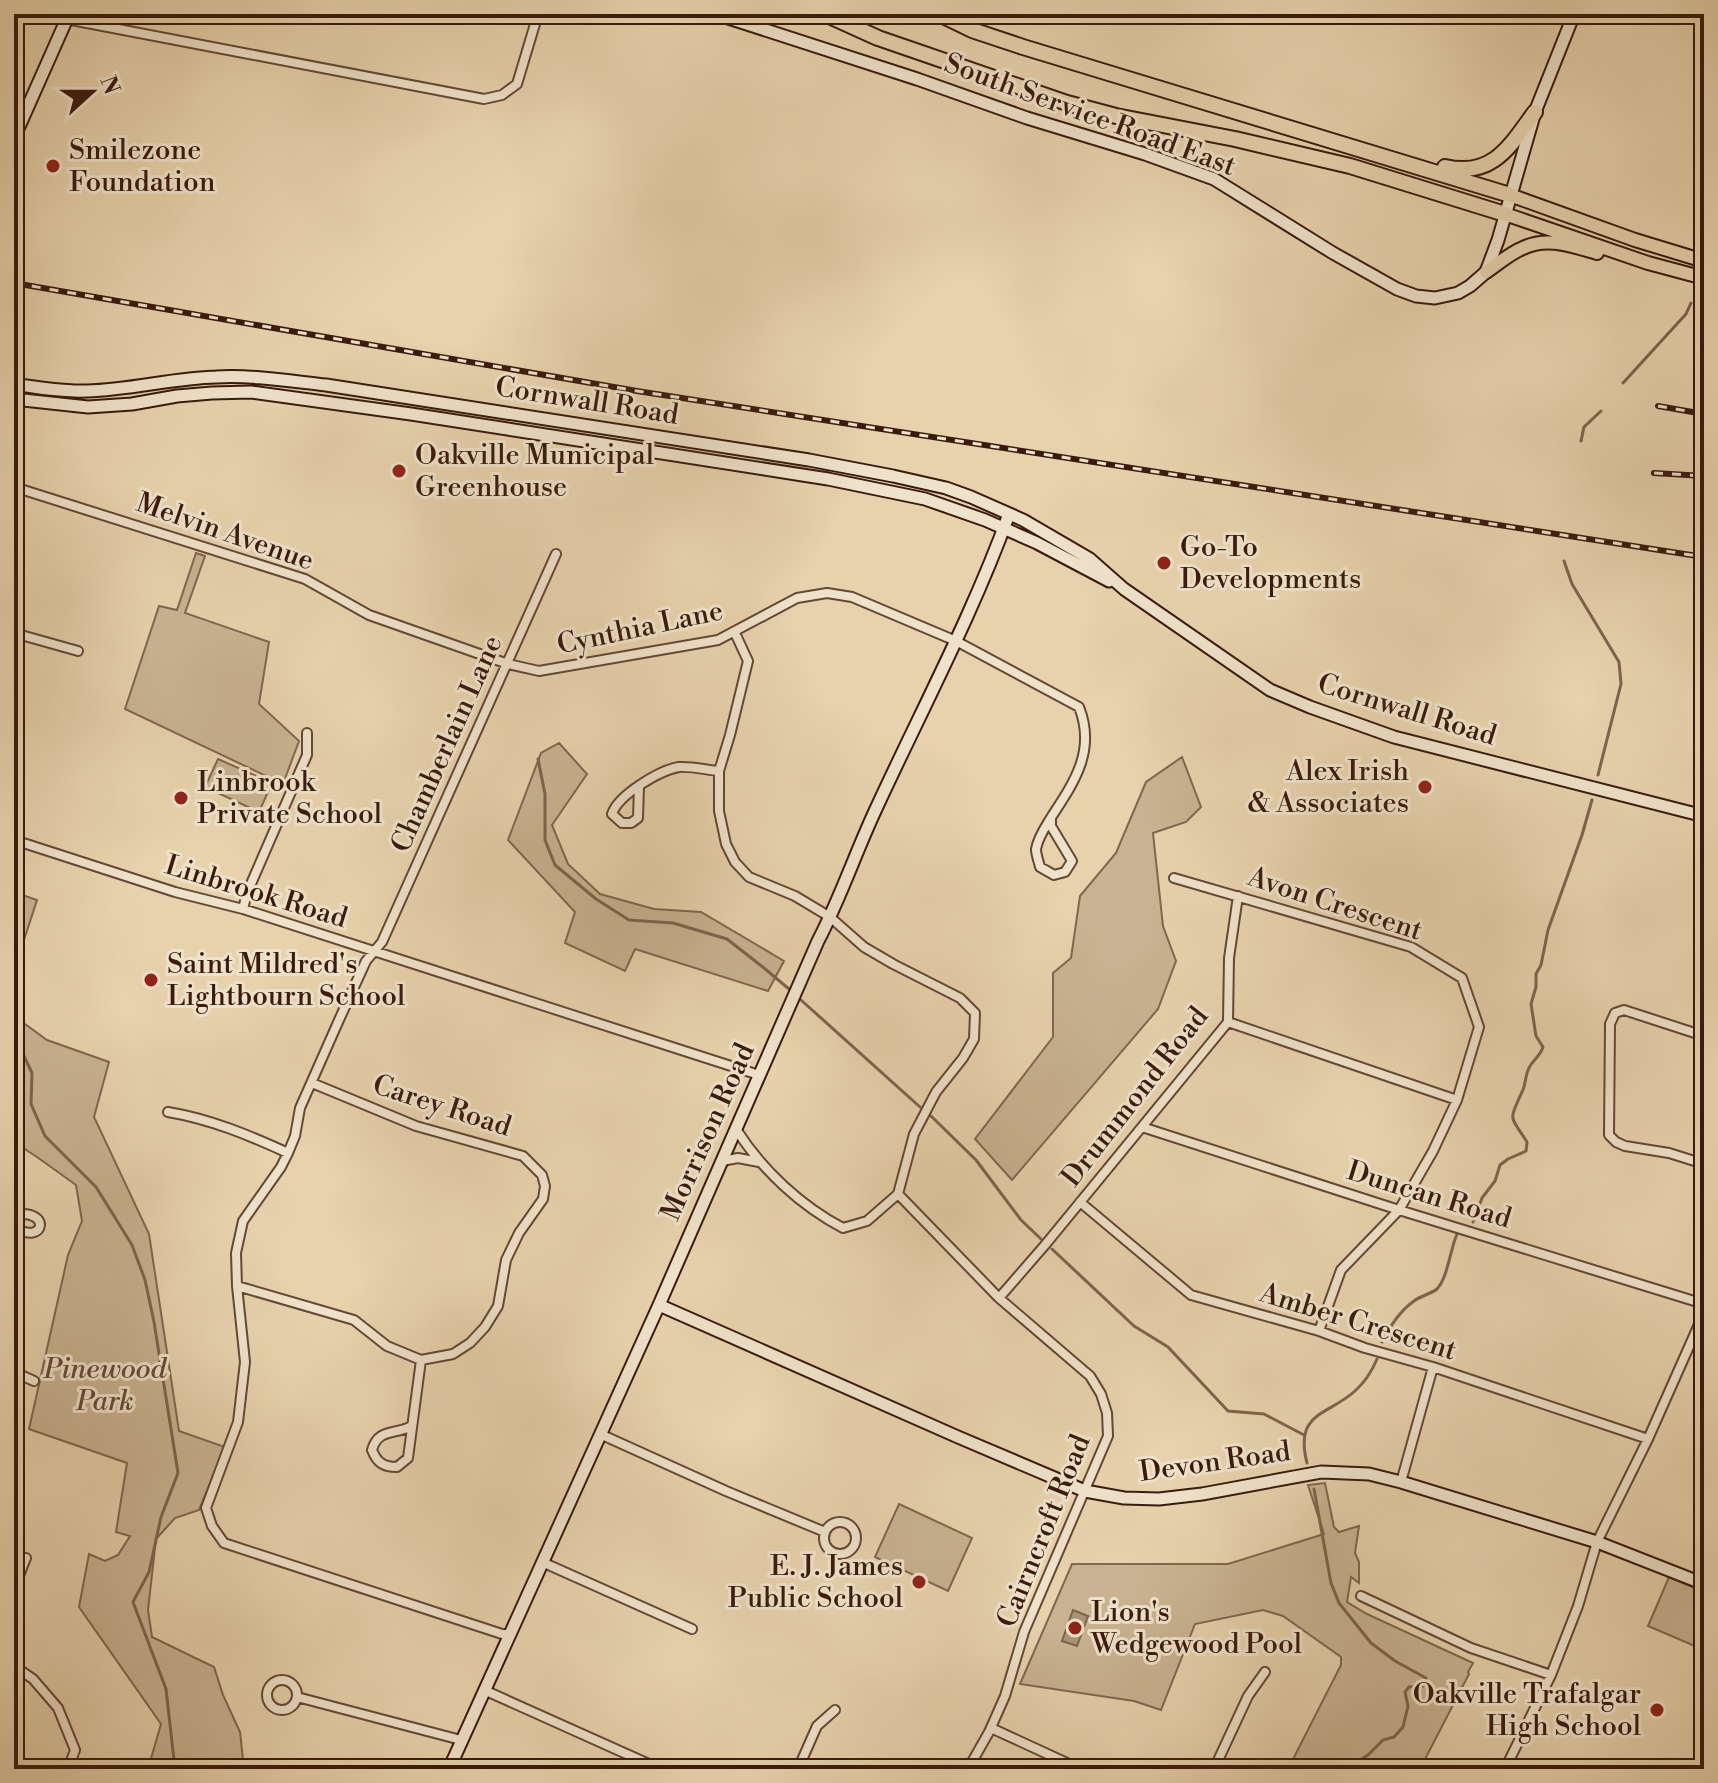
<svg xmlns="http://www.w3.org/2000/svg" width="1718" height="1783" viewBox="0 0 1718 1783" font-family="'Libre Bodoni',serif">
<rect width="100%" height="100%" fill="#e7d2ad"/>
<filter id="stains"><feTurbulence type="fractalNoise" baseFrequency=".0025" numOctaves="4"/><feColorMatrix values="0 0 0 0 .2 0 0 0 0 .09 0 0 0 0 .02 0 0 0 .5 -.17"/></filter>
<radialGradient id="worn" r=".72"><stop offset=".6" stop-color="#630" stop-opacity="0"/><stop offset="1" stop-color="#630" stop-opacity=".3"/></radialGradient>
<path fill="#c9b392" stroke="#816650" stroke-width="2" d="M196,553L205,556L185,613L269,642L259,704L299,741L283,784L125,709L159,606L177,610Z
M559,743L587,774L552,825L568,864L600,894L654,909L701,912L784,961L768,991L635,949L625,971L565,943L575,912L508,840L541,753Z
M1182,757L1201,807L1186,822L1153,833L1163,926L1176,961L1158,1009L1012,1180L975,1139L1053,1037V973L1071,958L1080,896L1116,853L1146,782Z
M218,759L272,783L259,812L205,787Z
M14,892L37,900L21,949L14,947Z
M14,1016L47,1040L109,1062L94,1117L149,1234L179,1431L225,1447L199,1510L175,1518L156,1539L148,1610L152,1637L214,1667L223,1695L240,1732L244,1769H148L161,1724L79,1607L89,1554L105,1561L118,1555L130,1536L116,1532L127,1463L29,1429L68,1255L82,1221L76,1185L37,1157L14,1142Z
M1325,1483L1334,1527L1339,1532L1359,1526L1355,1553L1359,1562V1583L1351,1577L1347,1602L1367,1614L1473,1663L1468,1672L1469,1674L1420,1769H1288L1341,1665V1657L1283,1616L1263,1610L1195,1624L1161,1710L1134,1701L1020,1684L1072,1564H1228L1324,1534L1308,1485Z
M899,1504L972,1538L948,1591L875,1557Z
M1669,1577L1704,1592V1650L1648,1626Z"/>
<path fill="#ac9377" stroke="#7e634d" stroke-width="2" d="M1073,1610L1088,1616L1077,1646L1062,1641Z"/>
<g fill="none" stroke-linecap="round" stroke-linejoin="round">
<path stroke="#7e634d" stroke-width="3" d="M1623,383L1686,314L1691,303
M1581,441L1584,427L1601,411
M1564,561L1572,584L1619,662L1621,684L1598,775
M538,759L545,794V840L555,865L596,899L629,920L673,923L727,939L764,968L789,989
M801,1000L920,1107
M14,1035L32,1073L31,1104L45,1136L96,1187L132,1245L145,1280L154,1322L178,1473L161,1517L149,1572L133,1602L166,1689L175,1769
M931,1116L976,1160L1021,1220L1041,1239
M1473,1222L1482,1198L1495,1181L1500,1165L1508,1159L1526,1151L1527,1142C1510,1115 1508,1122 1522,1092C1526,1085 1525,1075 1529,1068C1533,1059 1540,1057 1543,1047L1536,1036L1531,1004L1536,987V974L1541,965L1548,930L1582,835L1592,800
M1052,1249L1134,1326L1168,1347L1228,1411L1264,1414L1304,1435
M1382,1342C1389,1327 1401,1310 1414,1301C1420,1296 1431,1294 1437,1289C1448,1277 1450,1250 1457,1234
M1307,1463C1294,1412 1327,1416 1355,1391C1365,1382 1372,1371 1377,1359
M1314,1489L1331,1583L1339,1603L1371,1643L1395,1661L1426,1678L1423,1686L1409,1687L1405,1692L1408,1706L1403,1727L1394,1737L1383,1740L1368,1755L1351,1766V1769"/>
<g stroke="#644835" stroke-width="12">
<path id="street" d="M66,19L484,99L502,95L517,84L538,14
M14,487L305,579L369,615L508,664L539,671L718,640L797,598L827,593L852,597L956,641L1079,707C1096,750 1075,781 1052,816C1046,826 1038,837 1036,849C1036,855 1039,862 1040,867L1054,875L1065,872L1072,861L1051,826V818
M14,633L78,651
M735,633L748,661L730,735L719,771V811L726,844L735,862L749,877L795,896L830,917L864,947L893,964L960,998L975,1013L974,1039L963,1058L936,1092L914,1134L898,1194L867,1221L843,1228C801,1206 762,1170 736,1129
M639,786L638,818L631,823H622L612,814C618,795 660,770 679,767C691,766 707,770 719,771
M14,840L175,892L243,909L759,1075
M1174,878L1411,947L1462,978L1479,1027L1457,1100L1433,1151L1399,1210L1341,1270L1319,1331
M243,909L247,893L307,755V733
M1228,1022L1457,1100
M1704,1036L1624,1010L1615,1013L1610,1024L1609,1135L1616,1142L1625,1146L1669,1153L1704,1164
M168,1112C210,1119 249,1135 288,1153
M1142,1127L1399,1210L1704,1304
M722,1161L738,1158L759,1162
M898,1194L999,1298L1090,1376L1101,1394L1107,1413L1108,1436L1024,1632L1005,1696L989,1732L968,1769
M1080,1202L1191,1295L1319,1331L1365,1348L1433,1367L1648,1439
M14,1215C52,1208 45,1247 14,1227
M237,1286L354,1320L387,1346L421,1360L453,1354L470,1343L485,1327L498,1306L506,1260L519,1233L543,1199L545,1186L542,1175L523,1156L416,1126L312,1083
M999,1298L1045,1245L1228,1022L1229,958L1238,896
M14,1372L34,1381
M412,1426C395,1435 378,1428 372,1450C377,1463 384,1467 397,1467L408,1458L421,1360
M600,1434L726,1491L825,1532
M1401,1482L1433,1367
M824 1538a16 16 0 1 1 32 0a16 16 0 1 1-32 0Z
M542,1562L692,1629
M14,1588L26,1558
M1361,1596L1471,1648L1551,1675
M509,1634H502L224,1543L212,1526L206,1508L238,1422L245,1362L237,1286L236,1253L243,1221L281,1167L288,1153L295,1136L300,1108L339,1020L366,961L382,942L556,554
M14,1666L33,1679L58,1708L75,1750L68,1769
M267 1695a15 15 0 1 1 30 0a15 15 0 1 1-30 0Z
M484,1690L660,1769
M297,1697L461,1740
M991,1728L1080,1769
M798,1769L817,1726L835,1710
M1214,1769L1248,1696L1265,1672
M1505,1769L1551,1675L1578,1606L1597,1542L1648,1439L1704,1313"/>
</g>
<g stroke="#391a0d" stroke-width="15">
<path id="secondary" d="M716,14L917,79L1027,118L1145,154L1214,179L1333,253L1397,289L1416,296L1435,298L1458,293L1470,286L1486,272L1498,240L1535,112L1574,14
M14,138L69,14
M14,384C38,388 63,392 87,391C131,390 173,378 216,377C253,375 289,381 326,385L809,460L893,476L946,488L971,497L1023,520L1090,559L1124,589L1270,690L1310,707L1394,737L1704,816
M14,399L88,407L132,404L177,396L212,393L251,392L411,414L828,479L925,499L985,520L1037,543L1109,581
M659,1305L958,1437L1085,1491L1124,1498L1159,1499L1202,1494L1321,1472L1369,1474L1401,1482L1597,1542L1704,1584
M449,1769L659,1305L818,941C840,899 855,854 875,811C920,713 972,616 1009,514"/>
</g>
<g stroke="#391a0d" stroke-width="16">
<path id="primary" d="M1510,195L1635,240L1704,261
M1505,214L1648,263L1704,278
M1486,272C1498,264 1510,253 1523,248C1547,236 1572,246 1597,253"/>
</g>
<g stroke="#391a0d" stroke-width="18">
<path id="highway" d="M825,14L878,38L1067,103L1116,116L1235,139L1350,166L1505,214
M939,14L972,30L1023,47L1510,195
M1445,167C1493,178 1510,146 1535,112"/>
</g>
<use href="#street" stroke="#efe2ca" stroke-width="8"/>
<use href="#secondary" stroke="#efe2ca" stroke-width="11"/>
<use href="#primary" stroke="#e7d2ad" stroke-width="12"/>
<use href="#highway" stroke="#e7d2ad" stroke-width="14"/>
<g stroke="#391a0d" stroke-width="6">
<path id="rail" d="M14,283L637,391L1704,557
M1658,406L1704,414
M1654,473L1704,476"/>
</g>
<use href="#rail" stroke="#efe2ca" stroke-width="3" stroke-dasharray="9" stroke-linecap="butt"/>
</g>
<g fill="#8f2418" stroke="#efe2ca" stroke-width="3">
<circle cx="53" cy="166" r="8"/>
<circle cx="399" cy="471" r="8"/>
<circle cx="1164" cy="563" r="8"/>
<circle cx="1425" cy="787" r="8"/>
<circle cx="181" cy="798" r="8"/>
<circle cx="151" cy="980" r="8"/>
<circle cx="919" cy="1582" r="8"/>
<circle cx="1075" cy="1628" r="8"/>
<circle cx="1657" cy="1710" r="8"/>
</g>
<g text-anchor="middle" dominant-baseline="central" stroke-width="6" stroke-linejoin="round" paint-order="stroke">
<g font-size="28" fill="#391a0d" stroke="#efe2ca">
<text transform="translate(1090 115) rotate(20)">South Service Road East</text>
<text transform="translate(587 401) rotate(9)">Cornwall Road</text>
<text transform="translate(225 532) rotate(19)">Melvin Avenue</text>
<text transform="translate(640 628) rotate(-12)">Cynthia Lane</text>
<text transform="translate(1407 710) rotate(17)">Cornwall Road</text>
<text transform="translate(447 744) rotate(-66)">Chamberlain Lane</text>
<text transform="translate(256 892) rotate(17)">Linbrook Road</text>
<text transform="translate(1335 904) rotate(18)">Avon Crescent</text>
<text transform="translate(1135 1097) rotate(-52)">Drummond Road</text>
<text transform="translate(442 1106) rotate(18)">Carey Road</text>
<text transform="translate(708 1132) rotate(-66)">Morrison Road</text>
<text transform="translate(1429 1195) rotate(17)">Duncan Road</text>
<text transform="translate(1358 1322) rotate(17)">Amber Crescent</text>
<text transform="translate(1215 1462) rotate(-8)">Devon Road</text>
<text transform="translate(1044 1531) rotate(-68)">Cairncroft Road</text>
</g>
<g font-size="28" fill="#391a0d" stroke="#efe2ca" text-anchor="start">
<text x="69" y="150">Smilezone<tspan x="69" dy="32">Foundation</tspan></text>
<text x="415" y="455">Oakville Municipal<tspan x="415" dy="32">Greenhouse</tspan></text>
<text x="1180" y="547">Go-To<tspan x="1180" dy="32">Developments</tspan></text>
<text x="1409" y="771" text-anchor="end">Alex Irish<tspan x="1409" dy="32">&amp; Associates</tspan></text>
<text x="197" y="782">Linbrook<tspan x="197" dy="32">Private School</tspan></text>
<text x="167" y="964">Saint Mildred's<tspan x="167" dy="32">Lightbourn School</tspan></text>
<text x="903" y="1566" text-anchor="end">E. J. James<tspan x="903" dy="32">Public School</tspan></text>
<text x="1091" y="1612">Lion's<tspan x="1091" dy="32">Wedgewood Pool</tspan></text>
<text x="1641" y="1694" text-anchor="end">Oakville Trafalgar<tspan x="1641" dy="32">High School</tspan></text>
</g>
<g font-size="28" font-style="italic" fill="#644835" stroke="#efe2ca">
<text x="105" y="1369">Pinewood<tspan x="105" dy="32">Park</tspan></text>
</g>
</g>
<rect width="1718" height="1783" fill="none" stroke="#e7d2ad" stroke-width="48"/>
<rect x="16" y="16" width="1686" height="1751" fill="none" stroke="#391a0d" stroke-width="4"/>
<rect x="24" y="24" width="1670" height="1735" fill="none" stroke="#391a0d" stroke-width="2"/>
<g transform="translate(92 92) rotate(69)" stroke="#efe2ca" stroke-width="6" paint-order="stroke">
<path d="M0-6L14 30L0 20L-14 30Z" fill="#391a0d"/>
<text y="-12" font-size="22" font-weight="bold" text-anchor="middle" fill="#391a0d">N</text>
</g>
<rect width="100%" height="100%" filter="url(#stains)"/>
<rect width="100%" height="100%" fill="url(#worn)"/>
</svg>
